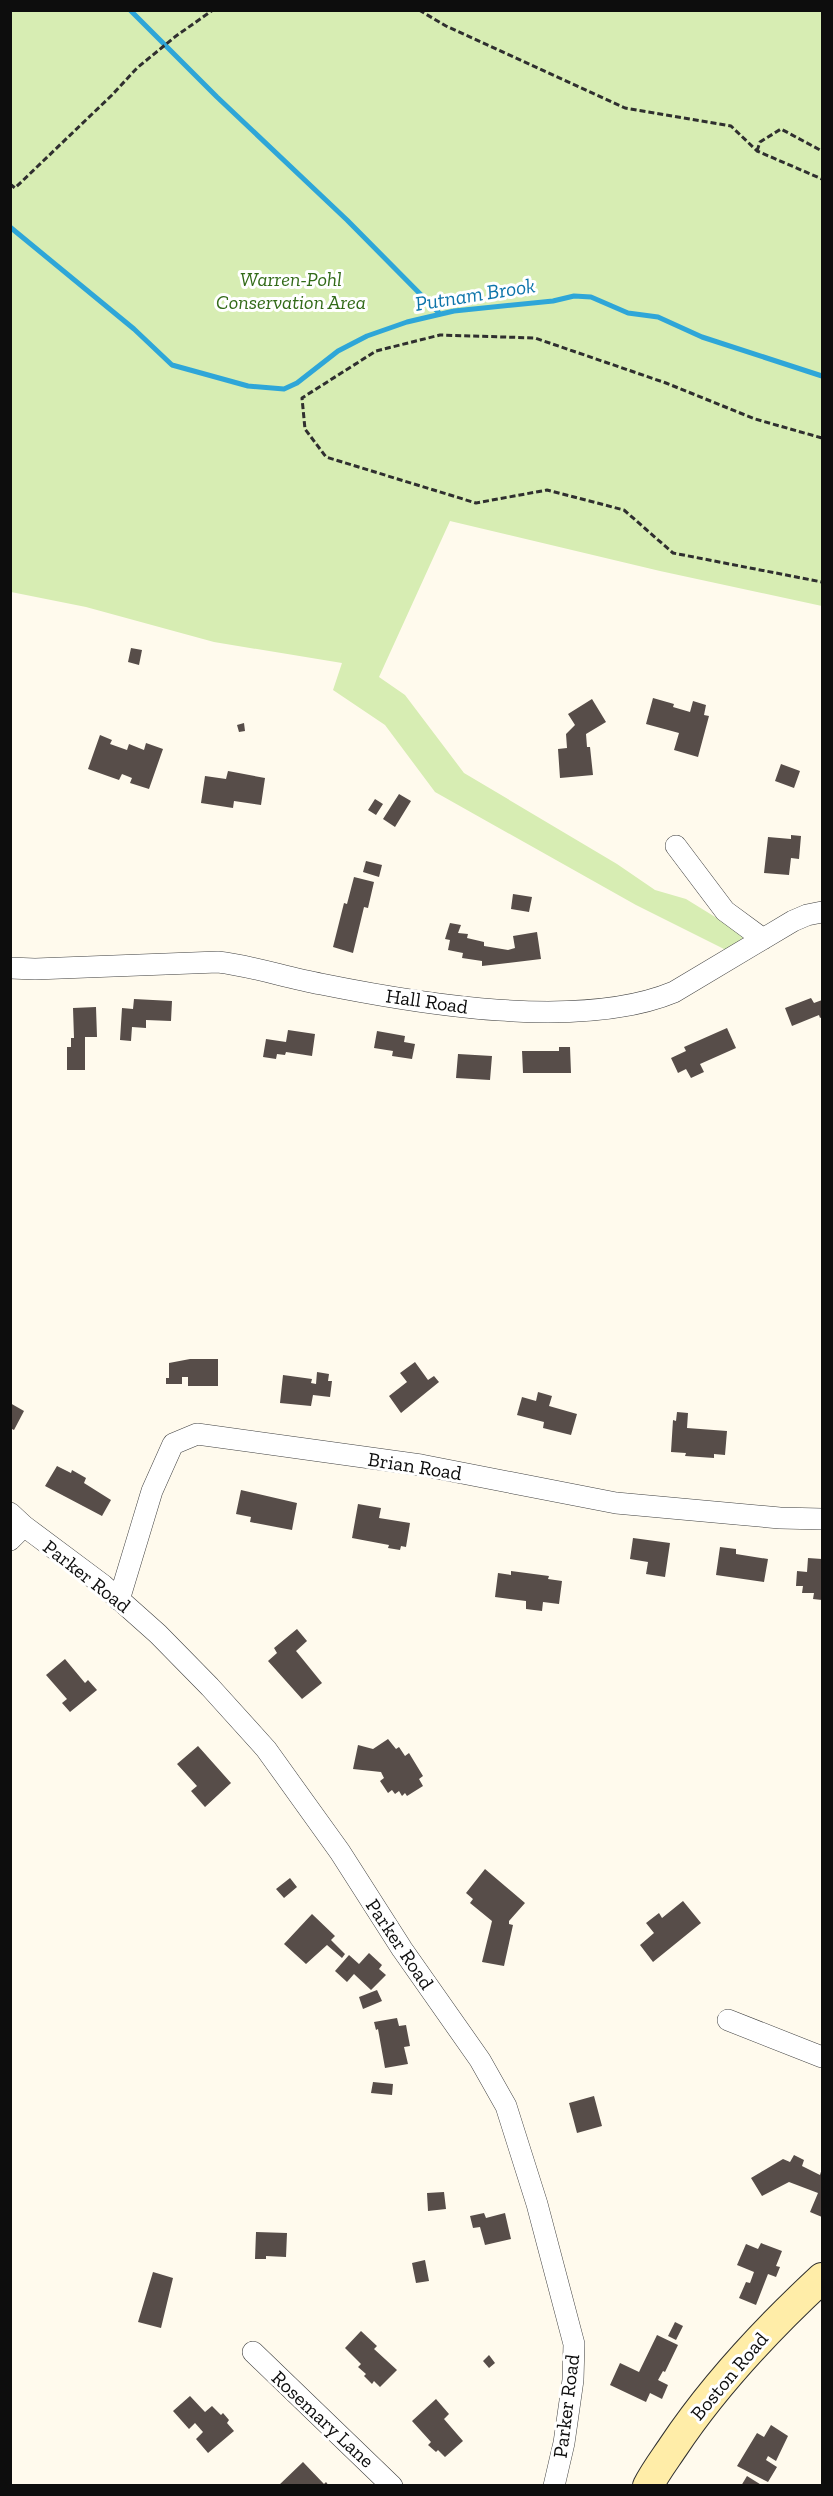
<svg xmlns="http://www.w3.org/2000/svg" width="833" height="2496" viewBox="0 0 833 2496" font-family="'Zilla Slab',serif">
<rect width="100%" height="100%" fill="#fffaed"/>
<path fill="#d7edb3" d="M10,11H822V606L660,571L450,521L379,677L405,695L464,773L617,864L655,890L686,899L746,936L726,950L636,905L435,792L385,725L333,690L342,663L214,642L86,607L11,592Z"/>
<g fill="none" stroke-linecap="round" stroke-linejoin="round">
<path stroke="#2ea6d8" stroke-width="5" d="M130,10L217,97L347,220L440,314
M10,227L134,329L172,365L248,386L284,389L297,383L338,351L367,336L407,322L454,311L553,301L574,296L591,297L628,313L658,317L702,337L822,376"/>
</g>
<path fill="#574d49" d="M131,648L142,650L139,665L128,662Z
M653,698L674,704L673,707L690,712L693,701L706,705L704,715L709,716L698,757L674,750L679,733L646,724Z
M592,699L606,722L586,734L587,747H590L593,775L560,778L558,749L567,748L566,734L575,725L568,714Z
M244,723L245,731L239,732L237,725Z
M100,735L112,740L110,744L127,750L129,744L144,750L146,743L163,749L149,789L130,783L132,778L122,774L119,780L88,769Z
M781,764L800,771L794,788L775,781Z
M228,771L265,778L261,805L234,801L233,808L201,803L205,776L226,779Z
M399,794L411,801L395,827L383,819Z
M375,799L383,804L376,815L368,810Z
M791,835L801,836L799,859L791,858L789,875L764,873L768,837L791,839Z
M366,861L382,865L379,877L363,872Z
M354,877L374,882L368,908L364,907L353,953L333,947L344,903L347,904Z
M513,894L532,897L529,912L511,909Z
M450,923L461,925L458,933L468,934L467,938L484,942V946L508,950L515,948L513,936L537,932L541,959L482,966V961L462,958L463,953L448,950L450,940L445,939Z
M811,998L814,1003L822,1000V1017L820,1018L819,1015L792,1026L785,1008Z
M134,999L172,1001L171,1021L146,1020V1028L132,1027L131,1041L120,1040L122,1008L133,1009Z
M96,1007L97,1037H85V1070H67V1047H71V1038H74L73,1008Z
M727,1028L736,1048L700,1064L704,1072L691,1078L686,1069L678,1073L671,1058L686,1051L684,1047Z
M288,1030L315,1034L312,1056L286,1052L285,1055L277,1054L276,1059L263,1057L266,1039L286,1042Z
M377,1031L405,1036L404,1042L415,1044L412,1059L392,1056L393,1051L374,1048Z
M559,1047H570L571,1073H523L522,1051H559Z
M458,1054L492,1056L490,1080L456,1078Z
M190,1359H218V1386H188V1377H182V1384H166V1378H169V1363Z
M415,1362L428,1380L434,1376L439,1382L401,1413L389,1396L407,1382L400,1373Z
M317,1372L329,1374L328,1381H332L330,1397L313,1395L311,1406L280,1403L283,1375L312,1379L311,1383L316,1384Z
M538,1392L552,1396L549,1406L577,1414L571,1435L543,1428L544,1422L517,1415L522,1397L536,1401Z
M10,1403L24,1411L14,1430L10,1428Z
M677,1412L688,1413L687,1428L727,1431L725,1455L714,1454V1458L685,1456L686,1453L671,1452L673,1420L676,1421Z
M57,1466L71,1473L72,1470L86,1478L84,1483L111,1500L102,1516L45,1486Z
M241,1490L297,1503L292,1530L250,1522L251,1517L236,1514Z
M358,1504L381,1508L379,1518L410,1523L406,1547L401,1546L400,1550L388,1548L389,1545L352,1538Z
M633,1538L670,1543L665,1577L646,1574L648,1562L630,1559Z
M720,1547L736,1549V1554L768,1559L764,1582L716,1575Z
M808,1558L822,1559V1600L813,1599L814,1593H802L803,1586H796L797,1571L807,1572Z
M511,1571L549,1576L548,1579L562,1581L559,1604L543,1602L542,1611L526,1609V1601L495,1597L498,1573L511,1575Z
M297,1629L307,1641L296,1651L322,1683L302,1699L268,1661L277,1653L274,1648Z
M65,1659L85,1683L88,1680L97,1690L70,1712L62,1703L67,1699L46,1675Z
M388,1739L396,1749L399,1747L405,1756L409,1753L423,1776L419,1779L423,1786L407,1796L405,1793L402,1796L399,1791L395,1794L392,1790L388,1793L380,1781L384,1778L381,1772L353,1769L358,1745L373,1749Z
M198,1746L231,1783L205,1807L191,1791L197,1786L177,1764Z
M485,1869L525,1903L509,1921V1924L513,1925L504,1966L482,1962L492,1921L470,1903L473,1899L466,1893Z
M290,1878L297,1887L284,1898L276,1889Z
M683,1901L701,1923L653,1962L640,1945L654,1933L646,1923L659,1913L662,1918Z
M312,1914L335,1936L331,1940L345,1954L342,1958L327,1945L306,1964L284,1944Z
M369,1953L382,1965L379,1969L386,1975L371,1990L354,1974L347,1982L335,1971L349,1955L359,1964Z
M377,1990L382,2001L363,2009L359,1997Z
M397,2018L399,2026L406,2025L410,2046L404,2047L408,2064L385,2068L378,2029L376,2030L374,2022Z
M373,2082L393,2084L392,2095L371,2093Z
M594,2096L602,2126L577,2133L569,2103Z
M794,2155L804,2160L802,2166L820,2175L822,2168V2217L810,2212L818,2193L789,2182L762,2196L751,2178L783,2159L790,2162Z
M444,2192L446,2209L428,2211L427,2193Z
M484,2213L486,2218L505,2213L511,2239L485,2245L480,2227L473,2228L470,2216Z
M256,2232L287,2233L286,2257L266,2256V2259H255Z
M761,2243L782,2251L776,2266L780,2267L776,2277L768,2274L756,2305L739,2298L746,2282L750,2283L754,2272L737,2265L746,2244L758,2249Z
M425,2260L429,2281L416,2283L412,2263Z
M153,2272L173,2278L161,2328L138,2322Z
M675,2322L683,2326L676,2340L668,2336Z
M361,2331L377,2346L374,2349L397,2370L380,2387L374,2381L372,2384L364,2376L366,2374L358,2367L361,2364L345,2348Z
M657,2335L678,2345L665,2372L663,2371L658,2380L668,2385L662,2399L650,2393L646,2402L610,2385L620,2363L639,2372Z
M489,2355L495,2363L489,2368L483,2361Z
M190,2396L205,2412L212,2406L221,2415L223,2413L229,2420L227,2423L234,2431L208,2453L196,2439L203,2432L195,2423L189,2429L173,2411Z
M436,2399L449,2414L444,2419L463,2441L445,2457L438,2450L436,2452L428,2445L431,2442L412,2421Z
M771,2425L788,2436L776,2461L768,2456L766,2460L777,2467L768,2482L737,2466L757,2433L764,2437Z
M303,2462L324,2484L326,2482L329,2486H278Z
M747,2476L763,2486H741Z"/>
<g fill="none" stroke-linecap="round" stroke-linejoin="round">
<g stroke="#404040" stroke-width="22">
<path id="minor" d="M676,846L725,911L763,939
M10,968L35,969L218,962C253,966 287,978 321,984C420,1004 580,1031 674,992L793,921L807,915L822,912
M10,1513L24,1526L103,1585L158,1634L210,1687L266,1749L340,1852L402,1949L480,2060L506,2106L537,2204L574,2344L573,2380L564,2443L554,2486
M10,1540L24,1526
M119,1600L152,1491L173,1444L197,1434L421,1465L616,1503L780,1518L822,1519
M728,2020L822,2057
M253,2352L392,2486"/>
</g>
<g stroke="#2f2f2f" stroke-width="32">
<path id="secondary" d="M648,2486C655,2472 665,2459 673,2447C715,2384 767,2329 822,2278"/>
</g>
<path stroke="#2f2f2f" stroke-width="3" stroke-dasharray="6 3" stroke-linecap="butt" d="M419,10L446,26L625,108L731,126L757,151L822,179
M757,151L760,142L781,129L822,151
M10,184L15,188L112,95L137,68L176,36L213,10
M822,438L755,419L666,383L535,338L440,335L376,351L302,398L305,429L326,457L476,503L547,490L624,510L673,553L822,582"/>
<use href="#minor" stroke="#fff" stroke-width="21"/>
<use href="#secondary" stroke="#ffeda8" stroke-width="30"/>
</g>
<g text-anchor="middle" dominant-baseline="central" stroke-width="6" stroke-linejoin="round" paint-order="stroke">
<g font-size="20" font-style="italic" fill="#326a18" stroke="#fff">
<text x="291" y="279">Warren-Pohl<tspan x="291" dy="23">Conservation Area</tspan></text>
</g>
<g font-size="20" fill="#0d0d0d" stroke="#fff">
<text transform="translate(427 1001) rotate(8)">Hall Road</text>
<text transform="translate(415 1466) rotate(9)">Brian Road</text>
<text transform="translate(87 1576) rotate(38)">Parker Road</text>
<text transform="translate(400 1944) rotate(56)">Parker Road</text>
<text transform="translate(729 2376) rotate(-50)">Boston Road</text>
<text transform="translate(566 2406) rotate(-83)">Parker Road</text>
<text transform="translate(323 2419) rotate(43)">Rosemary Lane</text>
</g>
<g font-size="21" font-style="italic" fill="#0c74a9" stroke="#fff">
<text transform="translate(475 294) rotate(-9)">Putnam Brook</text>
</g>
</g>
<rect width="833" height="2496" fill="none" stroke="#0d0d0d" stroke-width="24"/>
</svg>
